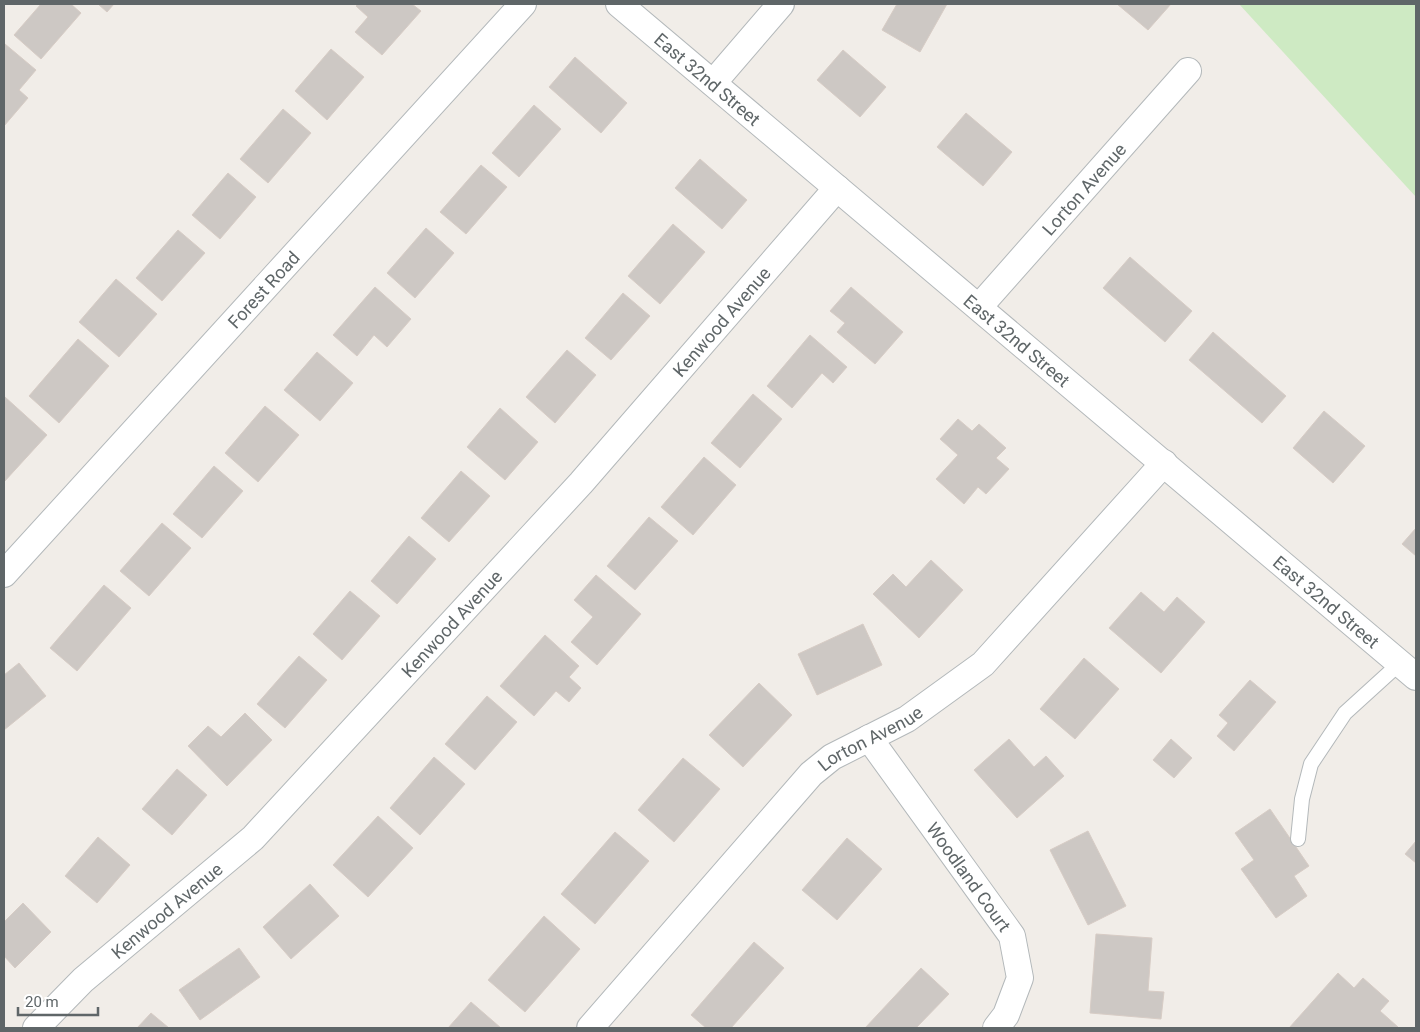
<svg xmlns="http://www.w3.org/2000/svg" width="1420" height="1032" viewBox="0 0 1420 1032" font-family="Roboto,sans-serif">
<rect width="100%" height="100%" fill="#f1ede8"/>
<path fill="#ceeac3" d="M1239,4H1416V197Z"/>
<path fill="#cdc8c4" stroke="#d7ccc5" d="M41,4H71L81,13L41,59L14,35Z
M98,4H114L107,12Z
M358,4H412L421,11L382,55L355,32L368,17L356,6Z
M897,4H947L920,52L882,30Z
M1117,4H1171L1148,30Z
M5,44L36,70L19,90L28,98L4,126V46Z
M331,49L364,77L327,120L295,91Z
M843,50L886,87L860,117L817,80Z
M575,57L627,103L601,133L549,87Z
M534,105L561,129L519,177L492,153Z
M283,109L311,133L268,183L240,159Z
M966,113L1012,152L983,186L937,147Z
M700,159L747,200L722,229L675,188Z
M481,165L507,187L466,234L440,212Z
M228,173L256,197L220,239L192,215Z
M673,224L705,252L660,304L628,276Z
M426,228L454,253L415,298L387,273Z
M178,230L205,253L162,301L136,278Z
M1130,257L1192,311L1165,342L1103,288Z
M116,279L157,314L119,357L79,322Z
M375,287L411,319L387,347L374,335L357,356L333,335Z
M851,287L903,332L875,364L837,332L845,323L830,311Z
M623,293L650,316L611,360L585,338Z
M1213,332L1286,396L1262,423L1189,360Z
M810,335L847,367L833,383L822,373L792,408L767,386Z
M78,339L109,366L59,423L29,396Z
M567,350L596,375L555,423L526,397Z
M317,352L353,383L320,421L284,390Z
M753,394L782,419L740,468L711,443Z
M5,397L47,435L4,482V399Z
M265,406L299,435L258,482L225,453Z
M500,408L538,442L505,480L467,447Z
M1324,411L1365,446L1333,483L1293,448Z
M958,419L972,431L979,424L1006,448L996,458L1009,469L986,494L978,487L964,504L936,479L958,455L940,439Z
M704,457L736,485L693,535L661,507Z
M214,466L243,491L202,538L173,514Z
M461,471L490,496L449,542L421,518Z
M649,517L678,541L635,590L607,566Z
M162,523L191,548L149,596L120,571Z
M1416,528V556L1402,544Z
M409,536L436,559L397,604L371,581Z
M931,560L963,590L919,638L873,594L893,574L906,587Z
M596,575L641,614L597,665L571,642L593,617L574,600Z
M104,585L131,608L77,671L50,648Z
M350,591L380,616L342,660L313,634Z
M1141,592L1164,612L1177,597L1205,622L1161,673L1109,628Z
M863,624L882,665L817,695L798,654Z
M545,635L579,666L569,677L581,688L569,702L556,691L534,716L500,686Z
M299,656L327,680L285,728L257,704Z
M1084,658L1119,689L1075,739L1040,709Z
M19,663L46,696L4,730V675Z
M1250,680L1276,702L1234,751L1217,736L1228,723L1219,715Z
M759,683L792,715L743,767L709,735Z
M487,696L517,722L475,770L445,744Z
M245,713L272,740L227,786L188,746L208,726L221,737Z
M1009,739L1034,767L1046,756L1064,776L1017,818L974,770Z
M1171,739L1192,758L1174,778L1153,760Z
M434,757L465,784L420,835L390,808Z
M683,758L720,789L674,842L638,810Z
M177,769L207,795L172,835L142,809Z
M1270,809L1309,866L1294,876L1307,896L1276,918L1241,869L1254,860L1235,833Z
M378,816L413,848L368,897L333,865Z
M1088,831L1126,906L1088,925L1050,850Z
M615,832L649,861L595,924L561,894Z
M98,837L130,865L97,903L65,876Z
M847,838L882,869L837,920L802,890Z
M1416,841V863L1405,854Z
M310,884L339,916L291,959L263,927Z
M23,903L51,932L15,968L4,956V922Z
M544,916L580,949L525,1012L488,980Z
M1096,934L1152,938L1148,991L1164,992L1161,1019L1090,1013Z
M754,942L784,968L731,1028H706L691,1015Z
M239,948L260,977L200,1020L179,990Z
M921,968L949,994L916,1028H865Z
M1338,973L1354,988L1363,978L1389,1001L1380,1011L1398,1027L1397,1028H1289Z
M471,1002L501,1028H448Z
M151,1013L169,1028H137Z"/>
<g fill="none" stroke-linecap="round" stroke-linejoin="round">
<g stroke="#b3b8ba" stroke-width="16">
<path id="lane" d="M1298,839L1302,799L1311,764L1345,713L1400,663"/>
</g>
<g stroke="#b3b8ba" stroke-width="28">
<g id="street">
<path id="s1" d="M619,4L1416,677"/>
<path d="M713,83L781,4"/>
<path id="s2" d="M979,307L1188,71"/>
<path id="s3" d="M4,574L523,4"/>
<path id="s4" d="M869,738L1012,936L1020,978L1006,1015L996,1028"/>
<path id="s5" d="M36,1028L83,980L253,838L581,483L837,188"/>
<path id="s6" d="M590,1028L811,774L832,757L907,719L983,664L1164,463"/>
</g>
</g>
<use href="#lane" stroke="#fff" stroke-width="14"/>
<use href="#street" stroke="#fff" stroke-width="26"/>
</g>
<g text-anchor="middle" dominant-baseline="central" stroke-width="4.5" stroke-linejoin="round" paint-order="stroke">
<g font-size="18" fill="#5f6668" stroke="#fff">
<text stroke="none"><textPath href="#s1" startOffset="116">East 32nd Street</textPath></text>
<text stroke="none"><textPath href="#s2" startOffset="158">Lorton Avenue</textPath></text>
<text stroke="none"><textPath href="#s3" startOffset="385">Forest Road</textPath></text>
<text stroke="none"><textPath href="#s5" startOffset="986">Kenwood Avenue</textPath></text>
<text stroke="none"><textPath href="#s1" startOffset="521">East 32nd Street</textPath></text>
<text stroke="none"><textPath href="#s1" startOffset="926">East 32nd Street</textPath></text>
<text stroke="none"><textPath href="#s5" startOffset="581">Kenwood Avenue</textPath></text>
<text stroke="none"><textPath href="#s6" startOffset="406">Lorton Avenue</textPath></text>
<text stroke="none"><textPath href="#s4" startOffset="171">Woodland Court</textPath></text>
<text stroke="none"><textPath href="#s5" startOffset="176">Kenwood Avenue</textPath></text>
</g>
</g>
<rect width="1420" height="1032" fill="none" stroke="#5f6668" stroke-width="10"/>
<path d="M18 1007v8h80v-8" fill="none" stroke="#5f6668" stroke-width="2.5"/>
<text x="25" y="1007" font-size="15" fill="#5f6668" stroke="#ffffff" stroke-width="4" paint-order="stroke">20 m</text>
</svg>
